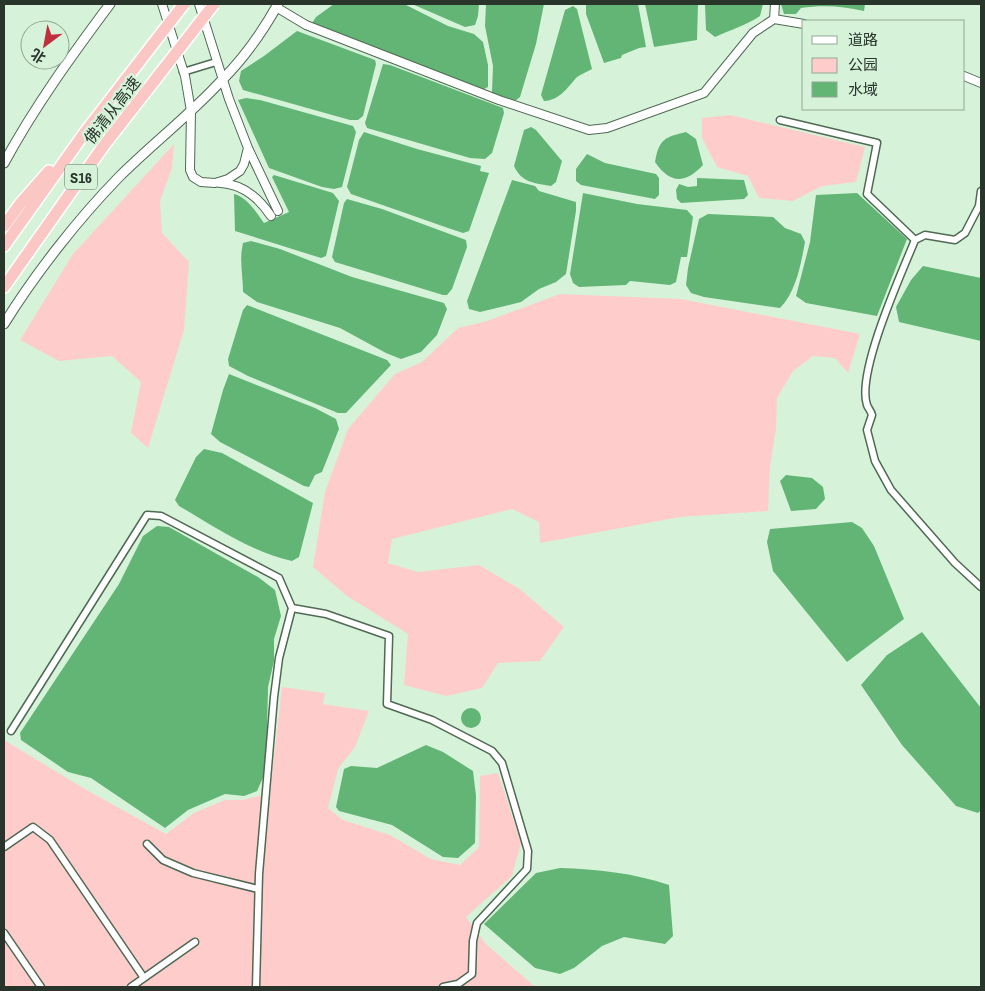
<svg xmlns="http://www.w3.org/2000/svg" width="985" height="991" viewBox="0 0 985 991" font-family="'Archivo Narrow','Noto Sans SC',sans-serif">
<rect width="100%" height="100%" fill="#d6f3da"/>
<path fill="#fecdcb" d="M730,115L865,147L856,182L822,186L793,201L759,198L748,176L717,167L702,138V118Z
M174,144L172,168L160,201L162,233L189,262L184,330L148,448L131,433L141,382L112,356L59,361L20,340L73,254Z
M560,294L681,299L860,334L848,373L835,358L813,356L793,371L777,398L776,429L770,467L768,511L680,517L540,543L539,522L512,509L392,539L388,563L418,572L479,565L520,589L564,627L540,661L498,663L482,688L446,696L404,685L408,634L347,596L313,567L325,492L348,429L395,374L422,362L458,328L487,321Z
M282,687L325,693L323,704L369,711L355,747L338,769L328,808L343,820L390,835L431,859L460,865L479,847L480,776L498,773L521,843L512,876L466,917L485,943L533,985L541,987H4V740L85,789L166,834L194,813L225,800H242L270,793Z"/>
<path fill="#62b574" d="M334,4H404L448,26L474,34L483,42L488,65V87L482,90L312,23L316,17Z
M412,4H479L478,16L475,25L465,27Z
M486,4H544L536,44L520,97L514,102L494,95L492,92L493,66L485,26Z
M586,4H638L646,47L639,48L622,55L621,58L604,63L586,14Z
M645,4H698L697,40L654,47Z
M705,4H763L760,16C747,25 730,30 715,37L706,30Z
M781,4H865L864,11C842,6 823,5 801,8L796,14H784Z
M573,6L577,9L592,69C587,72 581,74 577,77C567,88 560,100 544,101L541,95L565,10Z
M297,31L375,60L376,64L363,116L358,120H350L243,90L239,81L241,71L264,56Z
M383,64L390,65L503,108L504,113L492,153L485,159L470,158L367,128L365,123Z
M246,98L260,100L353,126L356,132L342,187L334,189L322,187L269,168L238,100Z
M531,127L536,130L562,161L556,182L551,186C534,183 522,183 514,166L524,130Z
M364,132L417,149L481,166L480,171L489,173L469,231L463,233L448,228L351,194L347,187L359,140Z
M686,132L696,139L703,165C685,184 670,184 655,162C659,139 665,137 686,132Z
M587,154L605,163L656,174L659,178V195L655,199L581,185L576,181V169Z
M274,175L333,193L339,201L326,256L321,258L235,231L234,194C247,197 256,212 264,223L289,212L272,177Z
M697,178L744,180L748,195L744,199L681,203L677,199L676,190L679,184L688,187L697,186Z
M512,180L535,186L539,191L576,202V211L566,274L556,282L539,289L521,302L480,312L469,309L467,301Z
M583,193L637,204L687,210L693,217L687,257H681L676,282L670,285L630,281L626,285L579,287L573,283L570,274Z
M857,193L907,239L877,316L806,303L796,296L810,242L816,195Z
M347,199L382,209L466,240L467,247L452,289L447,295H443L335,262L332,257L344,203Z
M708,214L773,217L785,228L801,234L805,242C801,264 796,292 780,308L704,297L691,293L686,285L688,268L699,219Z
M251,241L280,249L352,277L444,303L447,309L437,335L421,352L401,359L386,353L340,328L257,302L243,292C243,275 239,260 243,243Z
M923,266L981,278V341L899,322L896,307L911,280Z
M247,305L387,360L391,365L346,413H338L248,376L229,366L228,359L243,310Z
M229,374L315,408L336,419L339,429L322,472L315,475L309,487L304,486L220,442L211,434L223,390Z
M204,449L222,453L313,503L299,557L292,561C251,552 215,527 179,506L175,500L196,457Z
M786,475L812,478L823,487L825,499L816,509L791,511L780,481Z
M852,522L862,528L874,546L904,619L847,662L773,571L767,542L770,529Z
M157,526L169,527L258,577L275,590L281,616L274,639V661L268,687L266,771L257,791L244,796L225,794L188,810L165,828L91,778L68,772L21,740L20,733L119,584L143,536Z
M922,632L981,708V810L978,813L956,806L902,745L861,685L887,655Z
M461 718a10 10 0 1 1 20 0a10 10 0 1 1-20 0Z
M426,745L443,752L473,771L476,796L475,843L458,858L443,857L392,825L339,811L336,807L344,769L351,766L377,768Z
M560,868C597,869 633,873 669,885L673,936L665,944L624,937L602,946L574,968L560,974L535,968L484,924L536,873Z"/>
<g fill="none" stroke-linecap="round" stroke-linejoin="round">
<g stroke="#4f6953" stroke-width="9">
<path id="minor" d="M183,72L216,62
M780,120L877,143L867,194L915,240
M981,191L979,206L965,233L955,240L925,235L915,240C902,272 856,373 867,405C868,408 871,411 872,415L867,430L875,461L891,490L955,563L981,587
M11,731L147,515L161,516L279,578L292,608L326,614L389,636L387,704L432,720L492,751L502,763L528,851L527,869L477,923L473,941L472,974L458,984L443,987
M147,844L163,860L193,873L258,889
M4,847L33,827L50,840L144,978
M4,933L41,987
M131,987L195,942
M256,987L259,874L274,697L279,658L292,608"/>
</g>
<g stroke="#4f6953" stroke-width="10">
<path id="tertiary" d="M162,4L185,76L191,111L190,170L193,177L201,182L215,183L228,179L240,171L244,164L248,148L229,99L199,4
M281,10L306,25L499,100L589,130L607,128L704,93L753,33L774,19
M774,19L804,24
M774,19L775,4
M964,76L981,83
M248,148L278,211
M220,183C243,184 259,198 271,216"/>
</g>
<g stroke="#4f6953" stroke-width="11">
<path id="secondary" d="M4,163C35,106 72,55 110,4
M4,324C35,274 78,219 119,177C152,144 190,115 222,80C244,58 263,31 278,4"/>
</g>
<g stroke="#fff" stroke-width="14">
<path id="motorway" d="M4,226L20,204L49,171
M4,246L86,131L153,44
M4,287L105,144L162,71"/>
</g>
<use href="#minor" stroke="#fff" stroke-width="6"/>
<use href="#tertiary" stroke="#fff" stroke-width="8"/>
<use href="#secondary" stroke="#fff" stroke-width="9"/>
<use href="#motorway" stroke="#fac7c5" stroke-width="11"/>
<g stroke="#fff" stroke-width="14" stroke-linecap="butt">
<path id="motorway-bridge" d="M153,44L184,4
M162,71L214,4"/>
</g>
<use href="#motorway-bridge" stroke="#fac7c5" stroke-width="11"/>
</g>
<g text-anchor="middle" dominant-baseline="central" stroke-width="5" stroke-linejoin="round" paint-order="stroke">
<rect fill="#d6f3da" stroke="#5d6e60" stroke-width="1" x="65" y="164.5" width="32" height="25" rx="4"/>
<g font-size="15" font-weight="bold" fill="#29352b">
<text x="81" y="177">S16</text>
</g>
<g font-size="16" fill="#29352b" stroke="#d6f3da">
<text transform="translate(112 110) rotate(-52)">佛清从高速</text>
</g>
</g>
<rect width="985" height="991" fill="none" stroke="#29352b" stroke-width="10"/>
<rect x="802" y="20" width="162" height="90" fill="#d6f3da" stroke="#91a794"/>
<rect x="812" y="36" width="25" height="8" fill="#ffffff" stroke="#91a794"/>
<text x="848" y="45" font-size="15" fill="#29352b">道路</text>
<rect x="812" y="58" width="25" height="15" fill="#fecdcb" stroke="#91a794"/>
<text x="848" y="70" font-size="15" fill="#29352b">公园</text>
<rect x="812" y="82" width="25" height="15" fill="#62b574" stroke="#91a794"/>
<text x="848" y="95" font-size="15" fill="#29352b">水域</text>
<g transform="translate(45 45) rotate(212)"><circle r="24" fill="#d6f3da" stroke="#91a794"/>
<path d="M0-4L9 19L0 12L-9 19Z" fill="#c02f3b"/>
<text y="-8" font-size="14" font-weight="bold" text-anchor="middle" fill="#29352b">北</text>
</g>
</svg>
